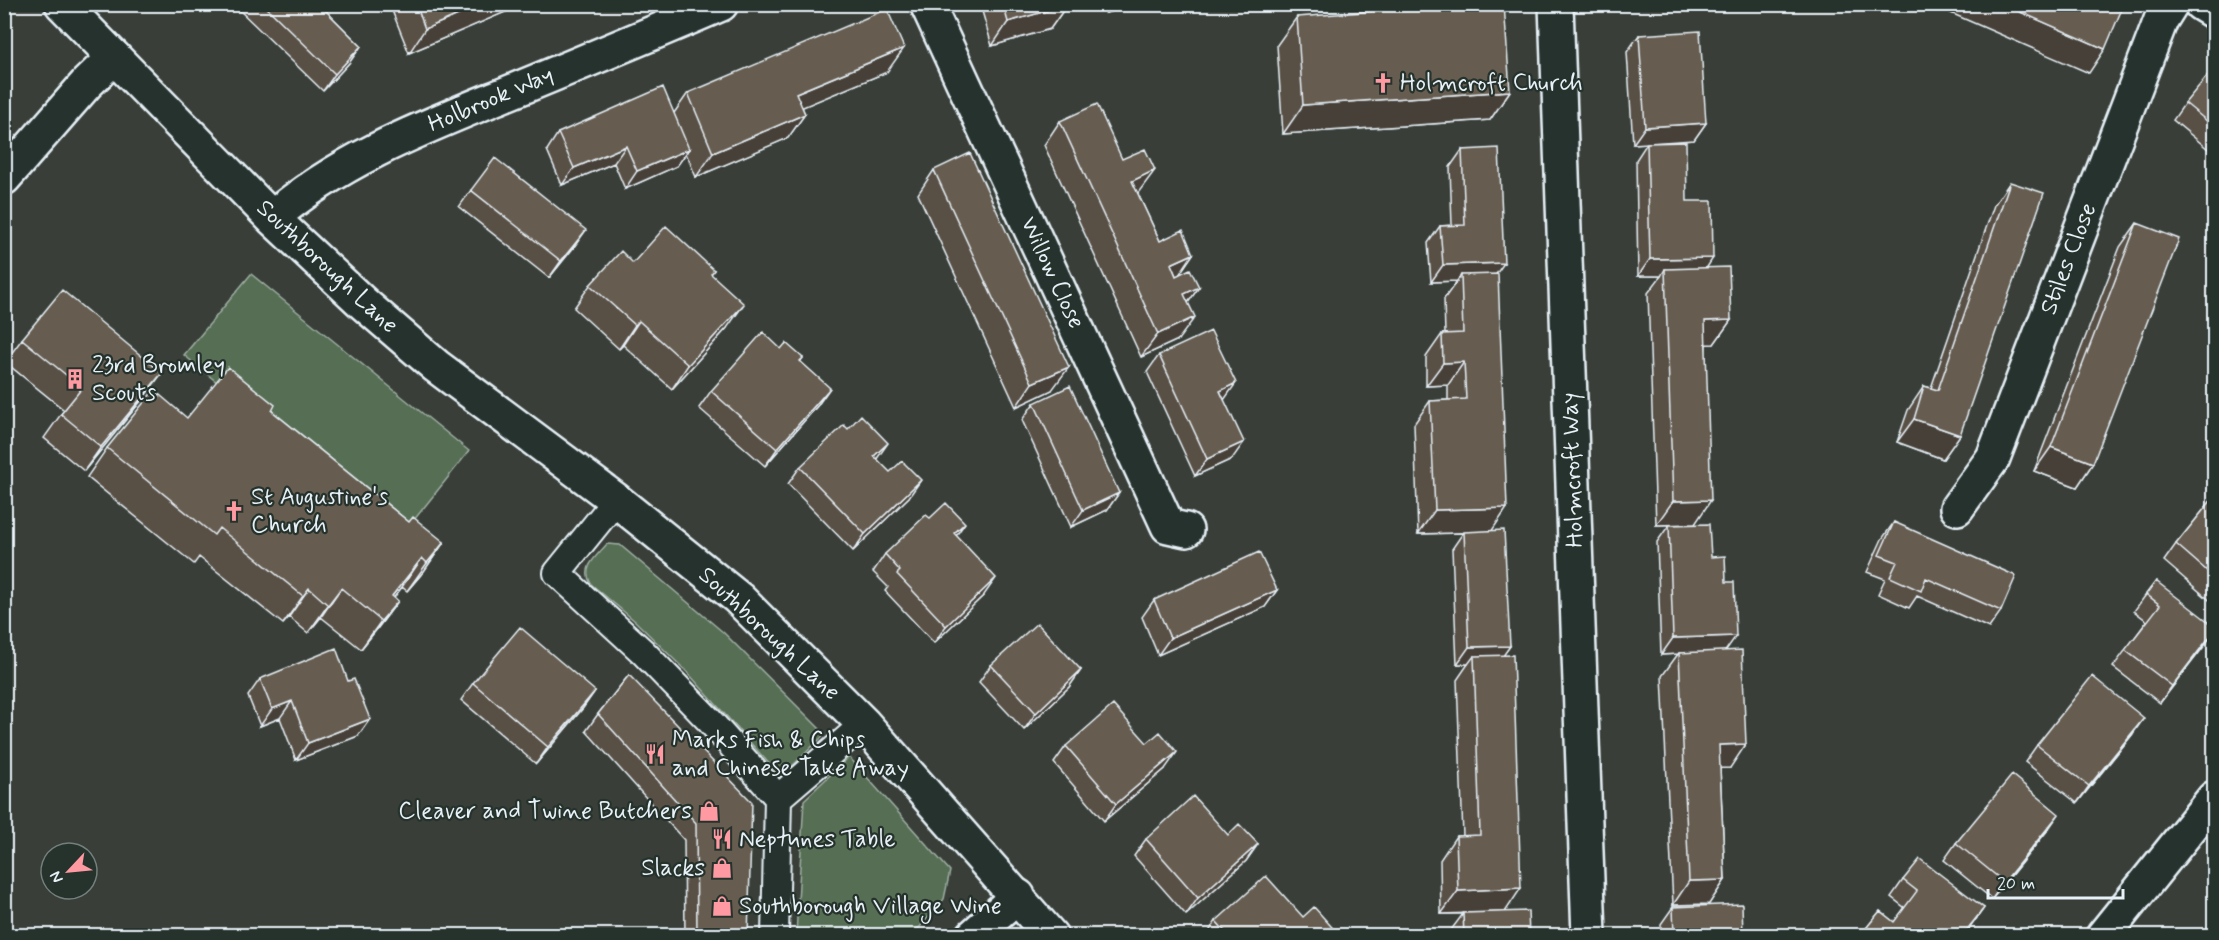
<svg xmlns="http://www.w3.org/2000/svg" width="2219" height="940" viewBox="0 0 2219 940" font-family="Mynerve,sans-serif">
<rect width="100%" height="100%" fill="#393f38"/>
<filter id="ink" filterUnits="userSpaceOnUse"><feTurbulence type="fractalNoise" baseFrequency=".0167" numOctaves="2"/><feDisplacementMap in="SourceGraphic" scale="12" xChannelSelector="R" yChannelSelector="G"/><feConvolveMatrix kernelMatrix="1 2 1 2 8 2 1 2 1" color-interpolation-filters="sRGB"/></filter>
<g filter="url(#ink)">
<path fill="#566e53" stroke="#9fb0a6" stroke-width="1.5" d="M251,274L469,451L402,535L184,355Z
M607,544L620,545L724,633L825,734L781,777L688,673L635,621L591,584C581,567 596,557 607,544Z
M849,757L950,871L944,899L913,935H796L804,800Z"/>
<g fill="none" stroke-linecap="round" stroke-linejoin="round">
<g stroke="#e8f1f8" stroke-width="30">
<path id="lane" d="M616,500L557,573L642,651L709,720L778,798L775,936
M778,798L864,724"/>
</g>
<g stroke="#e8f1f8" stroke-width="38">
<path id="street" d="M927,4L1168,526L1186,530
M1556,4L1589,936
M4,178L87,83L114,57
M1957,508L1993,458L2161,20L2171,4
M973,936L1018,896
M2103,936L2214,798"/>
</g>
<g stroke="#e8f1f8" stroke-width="38">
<path id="secondary" d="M62,4L272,218L363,303L436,366L616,500L738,598L864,724L1051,936
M2201,4L2214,12
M272,218C339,160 422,128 503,95C576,65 649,35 721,4"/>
</g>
<use href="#lane" stroke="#26332d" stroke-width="26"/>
<use href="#street" stroke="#26332d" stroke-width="33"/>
<use href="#secondary" stroke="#26332d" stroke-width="33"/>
</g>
<path fill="#584f45" stroke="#e8f1f8" stroke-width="1.5" d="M233,4H319L361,46L349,63L323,91Z
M399,4H524L409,53L393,13Z
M980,4H1067V5L1050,29L992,46Z
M1104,4H1135L1106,13Z
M1297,17L1510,91L1490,120L1283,134L1277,45Z
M1639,35L1706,123L1694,140L1633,144L1627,52Z
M887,72L802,107L805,114L788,138L696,177L686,153L677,166L625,189L614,163L562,185L547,150L558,133L674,113L688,93Z
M2214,80V154L2173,120L2185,103Z
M1060,121L1138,194L1160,241L1193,254L1179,274L1199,287L1188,302L1178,340L1141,357L1044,145Z
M1647,143L1687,201L1706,268L1731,320L1714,344H1706L1695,524L1656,525L1648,293L1661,276H1638L1636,160Z
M1462,150L1496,274L1492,530L1510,646L1503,655L1505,912L1529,936H1451V930L1463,914H1441L1440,860L1456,836H1463L1457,680L1468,664H1457L1452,549L1463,533L1418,534L1414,424L1430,401L1448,400V385L1426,386V357L1442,334H1445L1444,299L1457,281L1431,282L1428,243L1440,226L1452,225L1450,167Z
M934,170L1052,390L1016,407L918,194Z
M2010,182L1960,435L1943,459L1897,442L1908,410L1924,386L1931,388L1994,205Z
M471,190L574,247L549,278L459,207Z
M2137,223L2093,463L2077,487L2034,471L2120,247Z
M633,263L714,270L711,274L727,328L672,389L623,345L619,349L574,308L590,285Z
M22,339L145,396L84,471L44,438L64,410L5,362Z
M781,349L803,358L800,362L818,405L765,466L699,408L711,391Z
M1159,355L1224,400L1232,459L1195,476L1147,372Z
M1034,403L1119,493L1107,510L1071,527L1022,420Z
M272,411L409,522L444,542L424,571L407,591L402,587L394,597L398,601L377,629L361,649L321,617L308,633L289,617L283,624L199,557L194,564L87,477L107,448L187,418Z
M877,459L909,497L853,551L788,484L800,467Z
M2214,497V604L2164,561L2176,544Z
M930,518L956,535L984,595L934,643L885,591L888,587L873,572L885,554Z
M1894,522L2001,611L1989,628L1917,596L1909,608L1878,594L1885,579L1867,572L1882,539Z
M1669,525L1711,557L1726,651L1730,768H1720L1725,880L1709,904L1673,905L1662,676L1678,654L1661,655L1657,542Z
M2156,581L2205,645L2160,703L2113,667L2147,621L2134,611Z
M1277,590L1265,607L1158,655L1142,617L1154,600Z
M991,665L1081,670L1069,687L1024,730L979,682Z
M629,675L748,936H685L684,840L586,731L598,714Z
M260,679L358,736L296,760L280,718L260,726L248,696Z
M473,683L595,691L583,708L536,764L461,700Z
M2132,735L2077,803L2025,762L2037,745Z
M1147,743L1165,769L1104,821L1054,763L1066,746Z
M2047,831L1992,899L1944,860L1956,843Z
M1228,835L1258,844L1246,861L1186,915L1134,856L1146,839Z
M1903,880L1984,908L1964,936H1860L1880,911L1894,922L1905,908L1891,897Z
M1673,907L1743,936H1661V924Z
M1216,921L1339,936H1206Z
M2214,927V936H2209Z"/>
<path fill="#474038" stroke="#e8f1f8" stroke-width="1.5" d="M484,4H524L409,53L425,29Z
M1112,4H1135L1106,13Z
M1930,4H2002L2105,49L2089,73Z
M1067,5L1050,29L992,46L1008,22Z
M361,46L349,63L323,91L335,74Z
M904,48L887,72L779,117L796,93Z
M1510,91L1490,120L1283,134L1303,105Z
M805,114L788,138L696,177L713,153Z
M1706,123L1694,140L1633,144L1645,127Z
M626,146L614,163L562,185L574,168Z
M689,149L677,166L625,189L637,171Z
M1155,170L1138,193L1115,204L1132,181Z
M586,230L574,247L549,278L561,261Z
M1193,254L1177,278L1171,264Z
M1713,258L1702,275L1665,269L1661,276H1638L1650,259Z
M1504,263L1492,280L1461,275L1457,281L1431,282L1443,265Z
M1199,287L1183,310L1184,294Z
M744,304L727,328L672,389L688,365Z
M1195,317L1178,340L1141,357L1158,334Z
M1731,320L1714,344L1689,345L1705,321Z
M639,321L623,345L619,349L635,325Z
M1464,362L1448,385L1426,386L1443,363Z
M1069,367L1052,390L1016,407L1032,383Z
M162,373L145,396L84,471L101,447Z
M1236,383L1224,400L1220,391Z
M830,388L818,405L765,466L777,449Z
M1914,419L1960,435L1943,459L1897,442Z
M1244,442L1232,459L1195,476L1207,459Z
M888,443L876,460L874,456Z
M2051,447L2093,463L2077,487L2034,471Z
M921,480L909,497L853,551L865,534Z
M1119,493L1107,510L1071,527L1083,510Z
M1711,500L1695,524L1656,525L1673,501Z
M1507,508L1491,532L1418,534L1435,510Z
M965,523L953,540L954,533Z
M444,542L424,571L407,591L427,563Z
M422,558L402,587L378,618L392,596Z
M996,578L984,595L934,643L946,626Z
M309,588L289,617L283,624L303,596Z
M341,588L321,617L308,633L328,605Z
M1277,590L1265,607L1158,655L1170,638Z
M398,601L377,629L361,649L381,621Z
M2214,631L2205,645L2160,703L2172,686Z
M1736,636L1724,653H1679L1678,654L1661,655L1673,638Z
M1510,646L1498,663L1474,656L1468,664H1457L1469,647Z
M1081,670L1069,687L1024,730L1036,713Z
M595,691L583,708L536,764L548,747Z
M292,701L280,718L260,726L272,709Z
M2144,718L2132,735L2077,803L2089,786Z
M370,719L358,736L296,760L308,743Z
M1746,744L1730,768L1702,769L1719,745Z
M1177,752L1165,769L1104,821L1116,804Z
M2059,814L2047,831L1992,899L2004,882Z
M1258,844L1246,861L1186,915L1198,898Z
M1725,880L1709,904L1673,905L1689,881Z
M1521,888L1505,912L1441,914L1458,891Z
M1984,908L1964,936H1962Z"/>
<path fill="#665c50" stroke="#e8f1f8" stroke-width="1.5" d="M263,4H319L361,46L335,74Z
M416,4H484L425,29Z
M1003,4H1067V5L1008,22Z
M1468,4H1504L1510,91L1303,105L1297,17Z
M2002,4H2106L2121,11L2105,49Z
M887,9L904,48L796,93L805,114L713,153L688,93Z
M1700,31L1706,123L1645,127L1639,35Z
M2208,75L2214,80V127L2185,103Z
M663,87L689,149L637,171L626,146L574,168L558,133Z
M1097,104L1122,159L1145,149L1155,170L1132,181L1160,241L1183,230L1193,254L1171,264L1176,276L1190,269L1199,287L1184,294L1195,317L1158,334L1060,121Z
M1686,142L1687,201H1712L1713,258L1650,259L1647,143Z
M1499,148L1504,263L1443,265L1440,226L1465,225L1462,150Z
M970,153L1069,367L1032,383L934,170Z
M495,158L586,230L561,261L471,190Z
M2010,182L2044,193L1960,435L1914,419L1924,386L1938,390Z
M2137,223L2179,239L2093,463L2051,447Z
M666,226L714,270L711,274L744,304L688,365L639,321L635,325L590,285L621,251L633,263Z
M1729,267L1731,320L1705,321L1711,500L1673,501L1665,269Z
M1498,274L1507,508L1435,510L1430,401L1466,399L1464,362L1443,363L1442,334L1463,333L1461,275Z
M62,290L162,373L101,447L61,414L82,388L22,339Z
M1211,331L1236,383L1220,391L1244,442L1207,459L1159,355Z
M763,332L781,349L786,343L803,358L800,361L830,388L777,449L711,391Z
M228,367L275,405L272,411L409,522L413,517L444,542L427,563L422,558L392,596L398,601L381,621L341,588L328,605L309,588L303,596L219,528L214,535L107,448L154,390L187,418Z
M1070,386L1119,493L1083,510L1034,403Z
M861,415L888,443L874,456L890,472L902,461L921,480L865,534L800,467L844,425L848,429Z
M2214,497V577L2176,544Z
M946,503L965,523L954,533L996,578L946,626L897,574L900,571L885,554L926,515L930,518Z
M1894,522L2016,576L2001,611L1926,578L1921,591L1890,577L1897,562L1879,555Z
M1709,524L1711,557L1725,556L1726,582H1734L1736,636L1673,638L1669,525Z
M1504,530L1510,646L1469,647L1464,532Z
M1259,552L1277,590L1170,638L1154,600Z
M2156,581L2214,626V631L2172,686L2125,650L2160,605L2146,594Z
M1037,623L1081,670L1036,713L991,665Z
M520,627L595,691L548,747L473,683Z
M336,648L348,681L354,679L370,719L308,743L292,701L272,709L260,679Z
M1742,650L1746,744L1719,745L1725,880L1689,881L1679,653Z
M1513,655L1521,888L1458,891L1456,836L1480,835L1474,656Z
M629,675L752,802L748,936H697L696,823L598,714Z
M2092,676L2144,718L2089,786L2037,745Z
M1113,705L1147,743L1160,732L1177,752L1116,804L1066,746Z
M2012,775L2059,814L2004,882L1956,843Z
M1193,796L1228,835L1239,824L1258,844L1198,898L1146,839Z
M1920,859L1984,908L1962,936H1868L1863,932L1880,911L1894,922L1917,891L1903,880Z
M1266,876L1303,917L1314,907L1339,935L1229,936L1216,921Z
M1742,904L1743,936H1674L1673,907Z
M1528,911L1529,936H1464L1463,913Z"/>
</g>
<defs>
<g id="church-bare" transform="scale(1.62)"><path d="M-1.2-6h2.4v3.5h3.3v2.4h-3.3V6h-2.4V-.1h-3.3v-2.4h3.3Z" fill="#ff9aa2" stroke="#26332d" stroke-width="2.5" paint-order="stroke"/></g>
<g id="building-bare" transform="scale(1.62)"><path d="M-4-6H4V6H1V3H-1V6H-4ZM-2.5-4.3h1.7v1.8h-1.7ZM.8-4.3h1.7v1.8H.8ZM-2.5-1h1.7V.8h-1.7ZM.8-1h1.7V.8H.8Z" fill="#ff9aa2" stroke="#26332d" stroke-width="2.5" paint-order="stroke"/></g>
<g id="restaurant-bare" transform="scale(1.62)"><path d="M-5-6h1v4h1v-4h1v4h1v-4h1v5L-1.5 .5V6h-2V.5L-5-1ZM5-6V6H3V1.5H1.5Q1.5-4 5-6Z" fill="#ff9aa2" stroke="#26332d" stroke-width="2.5" paint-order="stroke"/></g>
<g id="shop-bare" transform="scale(1.62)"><path d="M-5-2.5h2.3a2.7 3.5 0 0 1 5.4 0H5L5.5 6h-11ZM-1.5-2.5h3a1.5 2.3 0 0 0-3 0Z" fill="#ff9aa2" stroke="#26332d" stroke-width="2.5" paint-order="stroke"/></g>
</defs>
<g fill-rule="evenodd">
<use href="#church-bare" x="1383" y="83"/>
<use href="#building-bare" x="75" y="379"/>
<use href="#church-bare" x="234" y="511"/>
<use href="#restaurant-bare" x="655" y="754"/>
<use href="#shop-bare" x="709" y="811"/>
<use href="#restaurant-bare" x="722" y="839"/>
<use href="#shop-bare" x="722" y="868"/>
<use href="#shop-bare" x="722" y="906"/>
</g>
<g text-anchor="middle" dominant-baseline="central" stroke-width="4.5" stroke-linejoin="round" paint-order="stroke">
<g font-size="24" fill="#e8f1f8" stroke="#26332d" text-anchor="start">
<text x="1400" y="83">Holmcroft Church</text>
<text x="92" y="365">23rd Bromley<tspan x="92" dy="28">Scouts</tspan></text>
<text x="251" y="497">St Augustine's<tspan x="251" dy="28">Church</tspan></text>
<text x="672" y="740">Marks Fish &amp; Chips<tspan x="672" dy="28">and Chinese Take Away</tspan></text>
<text x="692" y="811" text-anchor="end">Cleaver and Twine Butchers</text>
<text x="739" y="839">Neptunes Table</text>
<text x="705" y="868" text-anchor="end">Slacks</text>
<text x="739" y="906">Southborough Village Wine</text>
</g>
<g font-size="24" fill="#e8f1f8" stroke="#26332d">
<text transform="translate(491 100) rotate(-23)">Holbrook Way</text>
<text transform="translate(2069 259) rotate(-69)">Stiles Close</text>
<text transform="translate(327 267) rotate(43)">Southborough Lane</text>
<text transform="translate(1052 273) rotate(65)">Willow Close</text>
<text transform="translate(1573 470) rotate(-92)">Holmcroft Way</text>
<text transform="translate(769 634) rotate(43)">Southborough Lane</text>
</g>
</g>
<rect width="2219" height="940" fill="none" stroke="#26332d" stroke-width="24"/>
<rect x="12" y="12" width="2195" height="916" fill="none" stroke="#e8f1f8" stroke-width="2" filter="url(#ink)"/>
<g transform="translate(69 871) rotate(244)"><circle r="28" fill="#26332d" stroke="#747f7e" stroke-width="1.5"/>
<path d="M0-4.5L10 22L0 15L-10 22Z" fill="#ff9aa2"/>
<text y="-9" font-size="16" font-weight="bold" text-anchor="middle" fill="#e8f1f8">N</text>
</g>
<path d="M1988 889v9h135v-9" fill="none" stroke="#e8f1f8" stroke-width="3"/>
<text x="1997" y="889" font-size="18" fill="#e8f1f8" stroke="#26332d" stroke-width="4.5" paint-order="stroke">20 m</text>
</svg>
